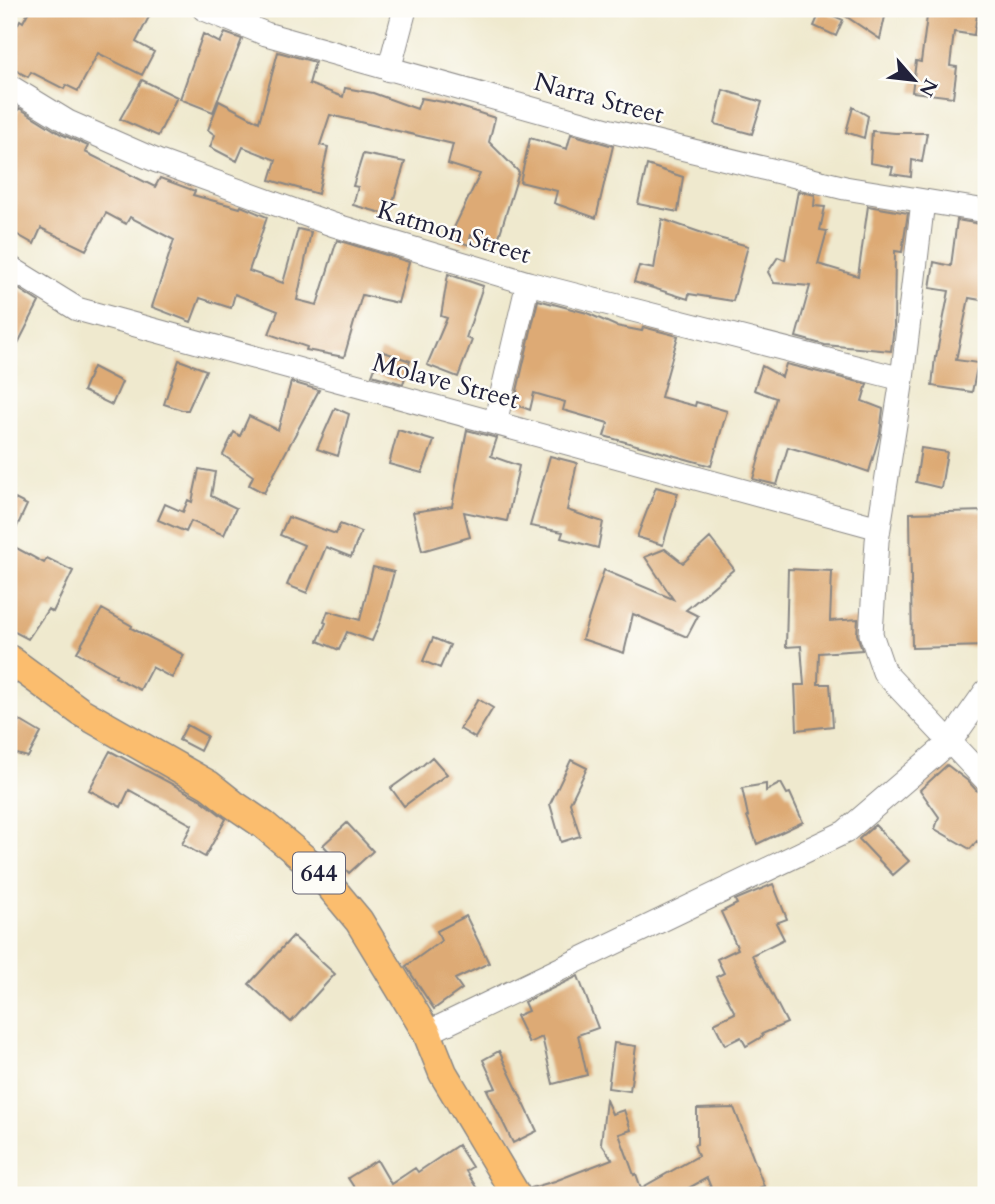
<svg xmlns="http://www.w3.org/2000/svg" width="995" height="1204" viewBox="0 0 995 1204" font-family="Cardo,serif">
<rect width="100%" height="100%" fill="#fdfcf7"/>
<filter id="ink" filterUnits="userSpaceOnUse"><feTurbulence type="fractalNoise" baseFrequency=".0143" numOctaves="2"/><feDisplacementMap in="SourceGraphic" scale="14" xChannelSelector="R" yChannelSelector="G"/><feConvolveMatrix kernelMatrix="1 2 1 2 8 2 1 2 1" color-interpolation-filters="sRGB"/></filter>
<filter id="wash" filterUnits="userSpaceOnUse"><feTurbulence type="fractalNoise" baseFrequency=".00686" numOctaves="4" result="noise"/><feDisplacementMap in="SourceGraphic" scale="28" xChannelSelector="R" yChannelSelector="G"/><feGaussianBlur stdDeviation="1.57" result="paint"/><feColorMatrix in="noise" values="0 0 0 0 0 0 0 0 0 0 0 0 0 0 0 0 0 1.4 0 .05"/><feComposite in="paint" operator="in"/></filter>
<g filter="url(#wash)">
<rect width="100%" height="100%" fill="#efe9ce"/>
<g id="blocks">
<path fill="#ddaa75" d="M30,9H153L136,42L154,52L142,75L98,53L78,91L66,85L64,89L31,72L28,77L9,67V40L20,20L23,22Z
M835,9H879L886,12L880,39Z
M928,9H978L974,35L954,32L950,66L957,67L953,97L912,92L916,61L921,62Z
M821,10L843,20L836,36L814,26Z
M225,33L242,39L213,112L180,99L203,34L220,43Z
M278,52L315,62L309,84L343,97L345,88L373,93L417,109L421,98L448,103L495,118L489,142L519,172L497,243L471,235L469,245L449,238L480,174L448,164L453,144L330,115L320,145L328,147L318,194L270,180L276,160L243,147L237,161L210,147L215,135L208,130L219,101L259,122Z
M142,80L177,97L158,136L120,119Z
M723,90L762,102L752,134L715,124Z
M853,107L868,116L864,138L846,132Z
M19,108L61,134L88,146L85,152L155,187L160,178L195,191L193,195L240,208L241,206L267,217L249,271L283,283L298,229L311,232L297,300L317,305L337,240L409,262L398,303L362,295L344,357L306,350L307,347L269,334L278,311L235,294L231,308L200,298L191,322L152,307L174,240L130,217L126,224L106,213L86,250L41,228L34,244L9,230V128Z
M872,131L895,133H927L922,162L912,160L911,177L891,174L893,167L870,163Z
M571,134L613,146L596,218L554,203L557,191L520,182L530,138L567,149Z
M363,154L405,162L389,215L353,205L358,187L353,186Z
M647,165L683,177L678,212L638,204Z
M798,191L815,195L814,206L825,207L820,230L827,231L818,264L858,276L868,206L908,213L902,252L895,251L894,326L891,351L825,345L796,337L810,286L774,283L768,272L778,257L785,260Z
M662,219L711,236L748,246L733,301L689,294L688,299L634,282L639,266L654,269Z
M957,220L986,225V301L969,298L956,360L978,363L972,392L932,386L935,357H936L949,291L930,288L934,262L951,266Z
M448,274L483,286L466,338L472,340L458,377L427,365L447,318L441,316Z
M9,283L39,302L9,361Z
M538,300L587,313L616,326L642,331L643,327L678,336L661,397L695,406L696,402L727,411L711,466L604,436L608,423L563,410L565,402L534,393L530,410L514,404Z
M381,351L410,361L403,384L372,375Z
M179,360L206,370L188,410H182L164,404Z
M786,364L867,384L862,401L883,409L880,433L869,472L840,462L788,447L777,485L753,479L776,398L754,390L762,366L782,377Z
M93,367L122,382L112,405L83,391Z
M291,382L319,390L264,493L249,485L253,476L223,455L234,432L240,436L249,416L278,430Z
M335,408L349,414L338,456L317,449Z
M398,430L434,441L422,473L389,464Z
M467,430L497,438L491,456L519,466L507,521L464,512L470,537L422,551L413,512L452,506Z
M921,448L947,452L941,488L916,482Z
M550,456L577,463L567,510L603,522L598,548L561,538L563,532L530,526Z
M199,469L215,472L211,496L236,508L224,535L191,521L186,532L158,520L165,504L183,512L188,500L192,502Z
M656,487L678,493L663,545L637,537Z
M9,496L27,505L9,544L44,563L47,558L73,571L53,612L48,609L28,639L9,629Z
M986,511V646L912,648L910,513Z
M288,517L336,534L340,524L361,532L351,557L326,547L307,593L287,585L304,545L280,535Z
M710,538L734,569L686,610L698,616L687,637L633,614L624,653L582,639L604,570L673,599L645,557L665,549L683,563Z
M373,567L394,572L381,620L372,641L347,632L339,650L318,641L326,623L324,622L328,611L360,620Z
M788,569L832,571L830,621L858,619L857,634L862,650L819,653L818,684H830L833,726L797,730L795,685H804L801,646L786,647Z
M102,609L132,626L131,628L184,655L172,678L152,667L140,690L115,677L116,675L77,652Z
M433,638L450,645L440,668L423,661Z
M478,699L493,708L475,738L460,729Z
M19,720L41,733L28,757L9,752V745Z
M187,725L207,736L200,751L179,740Z
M110,751L200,799L226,819L205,857L182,844L192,825L129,790L121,807L89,790Z
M432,757L447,774L404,806L391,788L423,765Z
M571,760L587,768L570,803L580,836L561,842L550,804Z
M947,765L968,781L976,790L986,795V854L977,841L970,849L935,829L939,817L920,790Z
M781,783L787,794L790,793L803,822L757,844L747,816H748L742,788L766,784V791Z
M347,823L373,851L349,873L323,845Z
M875,825L909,861L893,875L859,839Z
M773,884L787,919L776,923L784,939L752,955L787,1023L762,1034L763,1036L746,1046L741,1037L725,1045L714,1023L735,1013L716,977L724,973L717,959L738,949L721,912L737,904L735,900Z
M466,916L489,963L455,979L462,989L434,1009L406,966L441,941L437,931Z
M293,936L335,974L291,1022L249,984Z
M578,976L598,1028L578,1035L587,1075L553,1084L542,1037L529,1043L516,1016L528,1011L524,1002Z
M614,1043L636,1046L630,1091L608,1088Z
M499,1051L537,1131L513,1143L487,1090L496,1088L483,1060Z
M606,1100L612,1114L624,1110L631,1130L619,1134L634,1175L636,1174L641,1188L698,1156L694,1145L697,1144V1109L734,1108L764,1186L740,1195H714L707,1178L676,1195H533L531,1188L555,1181L612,1159L601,1143Z
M458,1145L472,1167L466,1171L481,1195H359L348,1178L377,1160L391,1184L415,1168L418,1172Z"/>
</g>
</g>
<g filter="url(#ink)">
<use href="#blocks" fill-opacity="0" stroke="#888684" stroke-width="2"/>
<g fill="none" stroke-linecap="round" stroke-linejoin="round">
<g stroke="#888684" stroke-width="25">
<path id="minor" d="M204,9L266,34L611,131L845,188L986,211
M389,70L405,9
M9,86L68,122L157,161L334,225L528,283L902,379
M923,201L902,379L877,541L871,634L884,672L986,780
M9,267L77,309L879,528
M495,423L528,283
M427,1033L845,832L950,742L986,691"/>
</g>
<g stroke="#888684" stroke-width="31">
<path id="major" d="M9,659L81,712L209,785L233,804L264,825L314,867L359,921L427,1033L443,1073L516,1195"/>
</g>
<use href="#minor" stroke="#fff" stroke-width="23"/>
<use href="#major" stroke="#fbbd6e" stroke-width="28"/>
</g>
</g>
<g text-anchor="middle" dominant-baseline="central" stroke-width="5" stroke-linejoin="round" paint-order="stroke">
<rect fill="#fdfcf7" stroke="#646373" stroke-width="2" x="293" y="852.5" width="52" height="41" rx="5"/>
<g font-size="24" font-weight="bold" fill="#22223b">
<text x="319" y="873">644</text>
</g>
<g font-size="26" fill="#22223b" stroke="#fdfcf7">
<text transform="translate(599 98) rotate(15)">Narra Street</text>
<text transform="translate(454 232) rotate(17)">Katmon Street</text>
<text transform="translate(446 381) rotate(15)">Molave Street</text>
</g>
</g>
<rect width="995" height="1204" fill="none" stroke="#fdfcf7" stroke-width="35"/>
<g transform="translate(914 80) rotate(118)" stroke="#fdfcf7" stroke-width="5" paint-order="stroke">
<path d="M0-5L12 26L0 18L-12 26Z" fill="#22223b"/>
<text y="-10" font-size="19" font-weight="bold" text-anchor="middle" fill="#22223b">N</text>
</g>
</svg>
